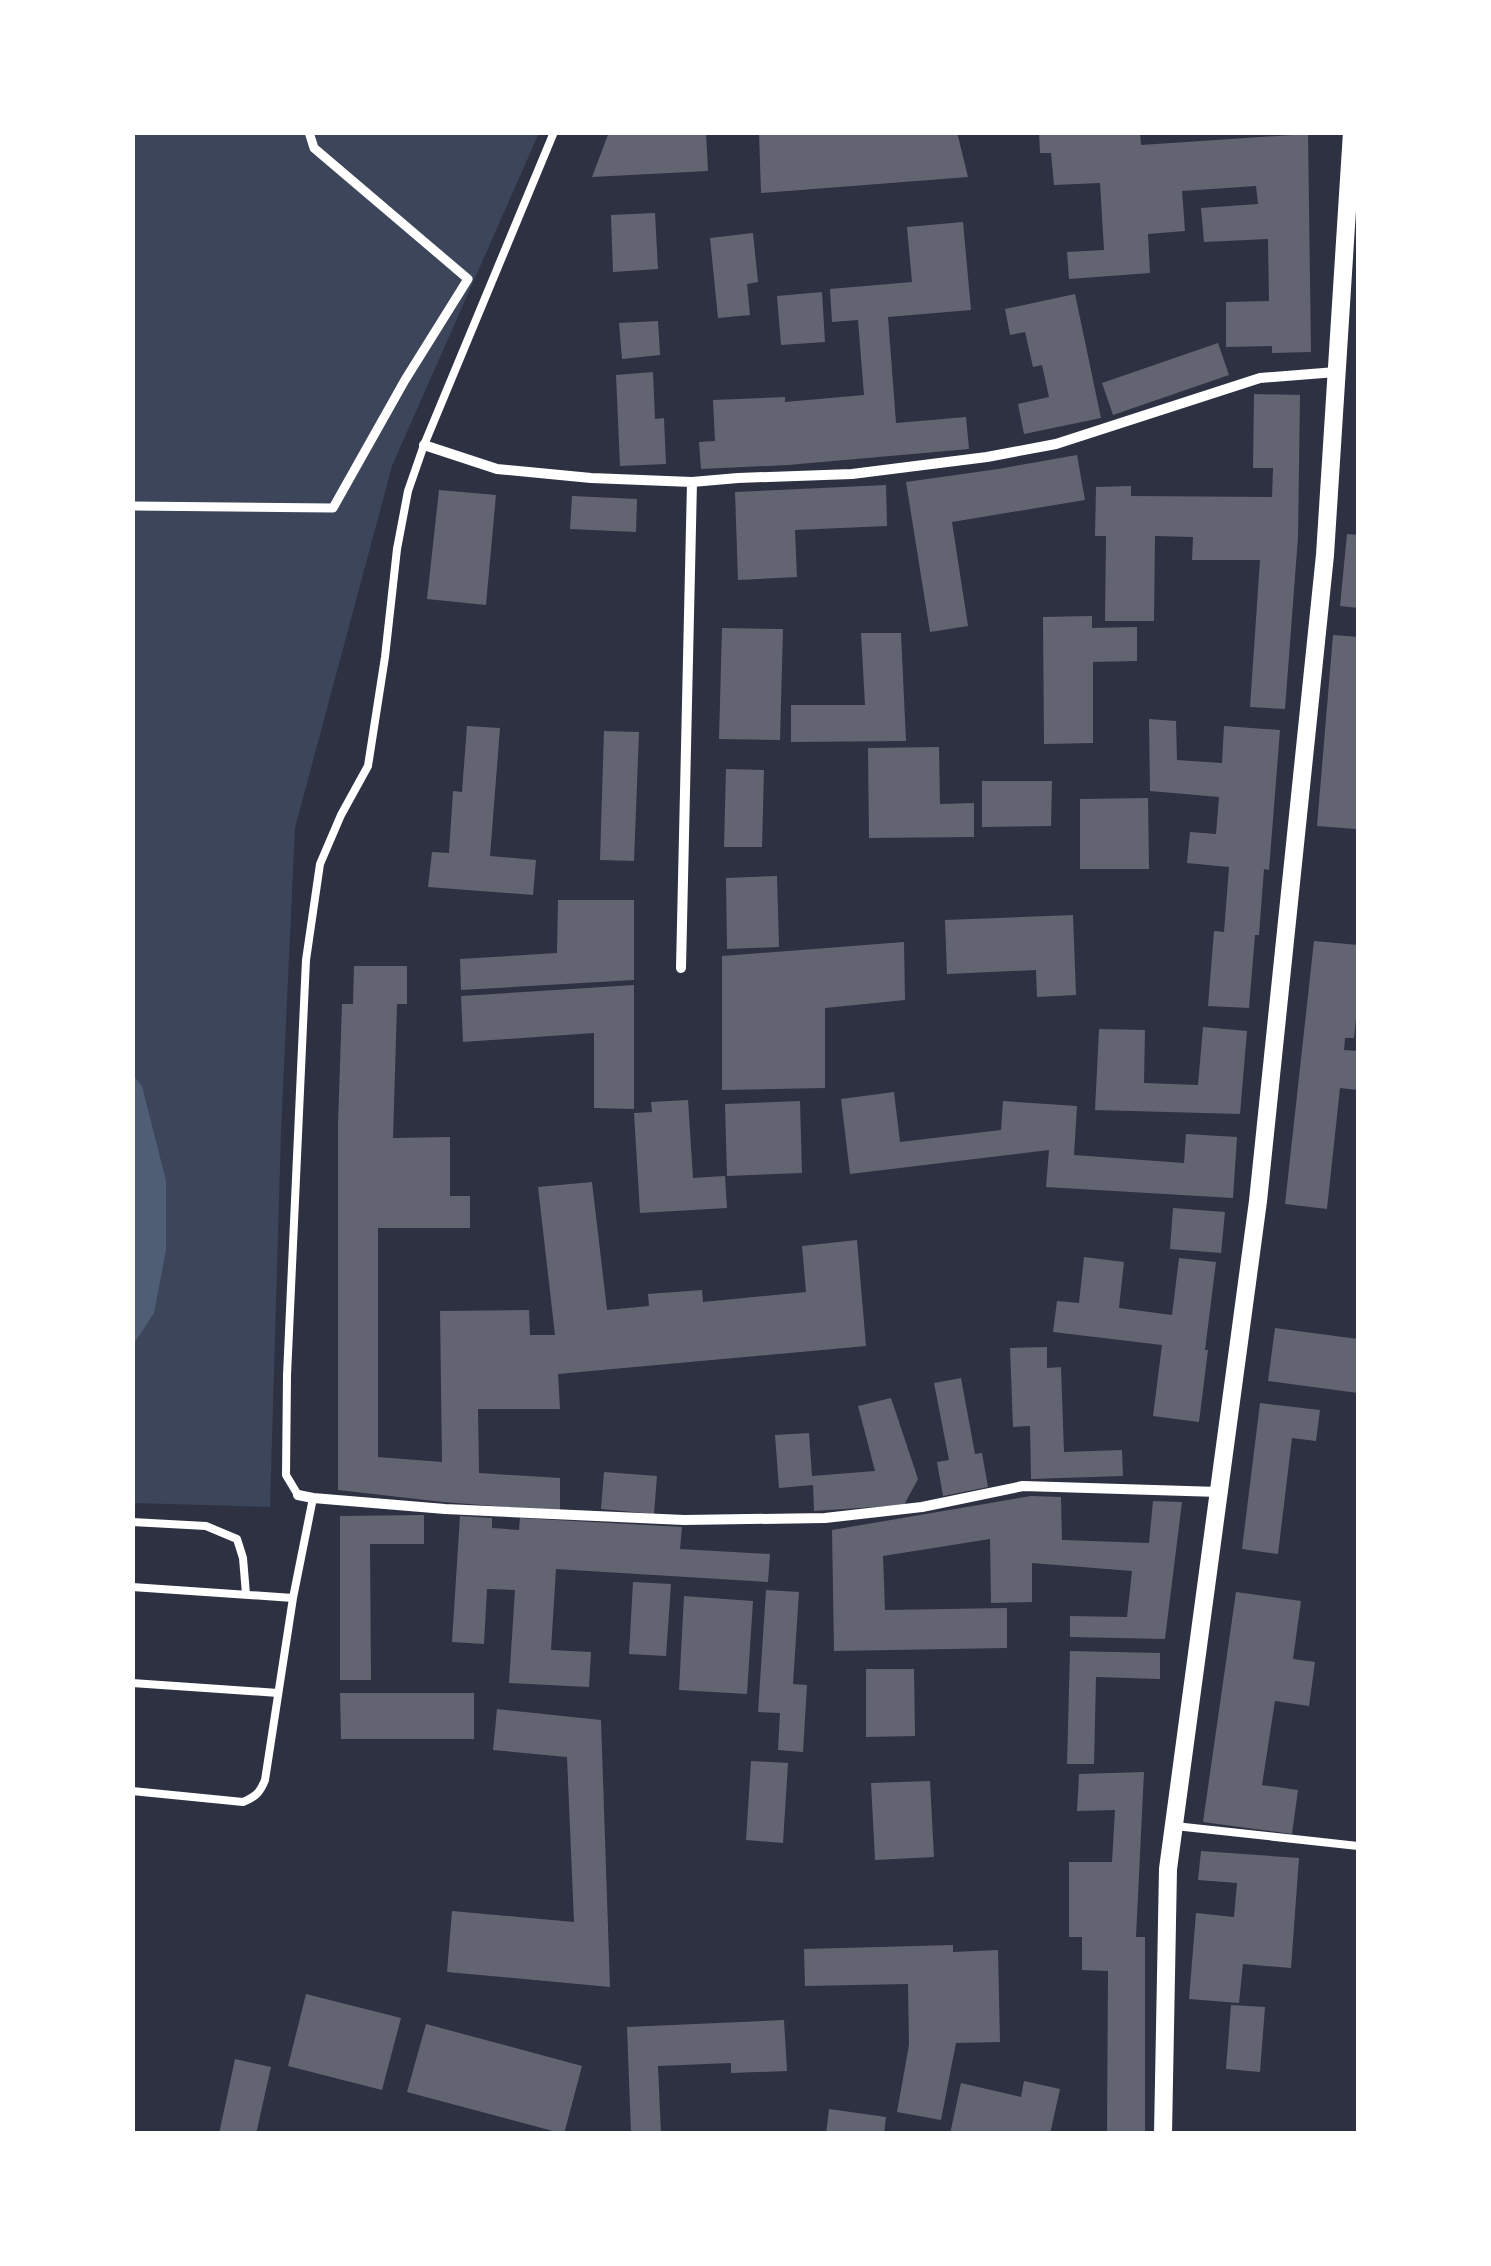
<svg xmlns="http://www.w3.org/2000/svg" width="1491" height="2266" viewBox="0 0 1491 2266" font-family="'Work Sans',sans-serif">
<rect width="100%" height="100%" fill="#2d3142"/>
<path fill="#3c4559" d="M133,133H539L392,466L295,828L281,1132L270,1507L133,1503Z"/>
<path fill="#4f5d75" d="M133,1075L142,1086L166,1181V1250L154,1313L133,1345Z"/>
<path fill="#626471" d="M609,132H706L708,171L592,177Z
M759,132H957L968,177L761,193Z
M1039,132H1140L1141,145L1308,134L1311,352L1272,353V346L1226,347V302L1269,301L1268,239L1204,242L1201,208L1258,204L1256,186L1182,191L1185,231L1148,234L1150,273L1069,279L1067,252L1104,250L1100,183L1054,185L1051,153H1040Z
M655,213L658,269L613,272L611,215Z
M963,222L971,310L888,317L896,423L966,417L969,449L788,465L701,469L699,442L715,441L713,400L785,397V402L864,395L858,320L832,322L830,289L912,282L907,227Z
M753,233L758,282L747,284L750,315L718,318L710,238Z
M822,292L825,342L781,345L777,296Z
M1075,294L1101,418L1024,434L1018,404L1049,397L1042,365L1033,367L1025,332L1010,335L1005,309Z
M658,321L660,355L622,359L619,323Z
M1218,343L1229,375L1113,415L1102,383Z
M653,372L655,419L664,418L666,464L620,466L616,375Z
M1254,394L1300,395L1298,537L1285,709L1250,707L1260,560H1192L1193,537L1155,536L1154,621H1105L1106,536H1095L1096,487L1131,486V496L1272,497L1273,468H1253Z
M1077,455L1085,500L952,522L968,626L930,632L906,482L998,469Z
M886,485L887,526L795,530L797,577L738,580L735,492Z
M439,490L496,495L486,605L427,599Z
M572,496L637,499L636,532L570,529Z
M1347,534L1358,535V608L1340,606Z
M1092,616V628L1137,627V661L1093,662V743L1044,744L1043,617Z
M722,628L783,629L780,740L719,739Z
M861,633H901L906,741L791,742V705H865Z
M1333,635L1358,637V804L1356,829L1317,826Z
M1149,719L1176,721L1177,760L1222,763L1224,726L1280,730L1269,870L1264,869L1259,935H1255L1249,1008L1208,1006L1214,931L1224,932L1229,867L1187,863L1190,832L1216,834L1219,797L1150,791Z
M467,726L500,728L490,856L536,860L533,895L428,887L432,852L449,853L453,791L462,792Z
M604,731L639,732L634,861L600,860Z
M939,747L940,804L974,803V837L869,838L868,748Z
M726,769L764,770L762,847H724Z
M982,781H1052L1051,826L982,827Z
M1148,798L1149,869H1080V799Z
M777,876L779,947L727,949L726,878Z
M558,900H634V980L461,990L460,959L557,953Z
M1073,915L1076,995L1037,997L1036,970L947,974L945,920Z
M1314,941L1358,945V999L1354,1038H1345L1344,1050L1358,1051V1090L1340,1088L1327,1209L1285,1204Z
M904,942L905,1000L825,1008V1088L722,1090V956Z
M354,966H407V1004H397L393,1138L450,1137V1196H470V1228H378V1457L442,1462L440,1311L529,1310L530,1335H555L538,1187L592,1182L607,1310L649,1306L648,1294L702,1290L703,1302L806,1292L802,1246L857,1240L866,1346L558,1374L560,1409H478L479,1473L560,1478V1511L443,1502L338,1490V1125L342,1004H353Z
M634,985V1109L594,1108V1033L463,1042L461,996Z
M1203,1027L1247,1031L1240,1114L1095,1110L1099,1029L1145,1030L1144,1083L1198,1085Z
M894,1092L900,1142L1001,1130L1003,1101L1077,1106L1074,1155L1184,1163L1186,1134L1237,1137L1233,1198L1046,1187L1049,1150L850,1174L841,1099Z
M688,1100L693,1178L725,1176L727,1208L640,1213L634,1113L652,1112L651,1102Z
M800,1101L802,1173L727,1176L725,1104Z
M1173,1208L1225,1212L1221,1253L1170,1249Z
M1084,1257L1124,1262L1119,1308L1172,1315L1179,1258L1216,1262L1205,1350H1208L1199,1422L1153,1416L1162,1345L1053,1332L1057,1301L1079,1303Z
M1275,1328L1358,1339V1393L1268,1381Z
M1047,1347V1368L1061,1367L1064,1452L1122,1450L1123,1476L1031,1479L1030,1426L1013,1427L1010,1348Z
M961,1378L975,1454L982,1453L988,1487L943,1496L937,1462L949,1460L934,1383Z
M891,1398L918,1479L904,1505L814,1511L813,1485L779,1488L775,1435L809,1433L812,1476L875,1471L858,1406Z
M1260,1403L1320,1410L1316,1441L1292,1438L1278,1554L1242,1549Z
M604,1472L657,1476L654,1514L601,1509Z
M1031,1496L1061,1497L1062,1540L1149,1543L1153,1501L1182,1502L1165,1639L1070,1637V1616L1127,1617L1132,1571L1032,1563V1602L991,1603L990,1539L883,1556L885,1610L1007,1608V1648L834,1651L832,1530Z
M424,1515V1544H370L371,1680H340V1516Z
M460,1516L492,1518V1528L519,1530L520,1518L682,1527L680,1549L770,1554L768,1582L556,1569L551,1650L591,1652L589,1687L509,1683L515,1590L487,1589L484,1644L452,1642Z
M633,1582L671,1584L666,1656L629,1654Z
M766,1590L799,1592L793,1684L807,1685L803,1752L778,1750L780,1713L758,1712Z
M1236,1592L1301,1601L1293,1659L1315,1662L1309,1706L1275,1701L1262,1785L1298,1790L1292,1834L1203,1822Z
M684,1596L753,1601L747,1694L679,1690Z
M1070,1651L1160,1653V1679L1096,1677L1094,1764H1067Z
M866,1669H914L915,1736L866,1737Z
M340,1693H474V1739H341Z
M497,1709L601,1720L610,1987L447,1972L452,1911L574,1922L567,1757L493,1750Z
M751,1761L788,1763L783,1843L746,1840Z
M1144,1772L1136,1937H1145V2134H1107L1108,1971L1082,1970V1937H1069V1862H1112L1115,1810L1077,1811L1079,1774Z
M930,1781L934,1857L875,1860L871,1783Z
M1201,1851L1299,1858L1291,1968L1243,1964L1239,2003L1189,1999L1196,1913L1234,1917L1237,1883L1198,1880Z
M953,1945V1952L998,1950L1000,2042L956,2043L941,2120L897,2112L909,2045L908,1984L805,1986L804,1949Z
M306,1994L401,2018L382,2090L288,2066Z
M1231,2005L1265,2007L1260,2072L1226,2069Z
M784,2020L787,2071L731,2073V2063L658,2066L661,2134H631L627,2027Z
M426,2024L582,2066L564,2134L407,2092Z
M235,2059L271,2067L256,2134H219Z
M1024,2081L1060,2089L1050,2134H950L961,2083L1021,2097Z
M829,2109L886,2117L884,2134H826Z"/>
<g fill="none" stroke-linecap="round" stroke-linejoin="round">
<path stroke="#fff" stroke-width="8" d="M298,1495L286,1475L287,1375L306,960L320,864L341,815L368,766L385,657L397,549L408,491L424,445L554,132
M132,1522L206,1526L237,1539L243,1558L246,1594
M132,1587L293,1598
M132,1683L278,1693
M132,1791L243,1802C255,1797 260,1793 265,1780L293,1598L313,1498
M1175,1826L1358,1846"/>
<path stroke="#fff" stroke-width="9" d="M132,506L333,508L405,380L468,279L314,148L309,132"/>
<path stroke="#fff" stroke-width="10" d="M424,445L497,469L591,478L692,482L738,478L852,474L987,457L1056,444L1260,378L1336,372
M681,968L692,482
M298,1495L313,1498L445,1509L684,1520L825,1518L922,1507L1023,1486L1219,1492"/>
<path stroke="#fff" stroke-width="18" d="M1163,2134L1168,1869L1258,1201L1325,555L1352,132"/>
</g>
<rect width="1491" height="2266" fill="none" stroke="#ffffff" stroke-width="270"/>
</svg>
